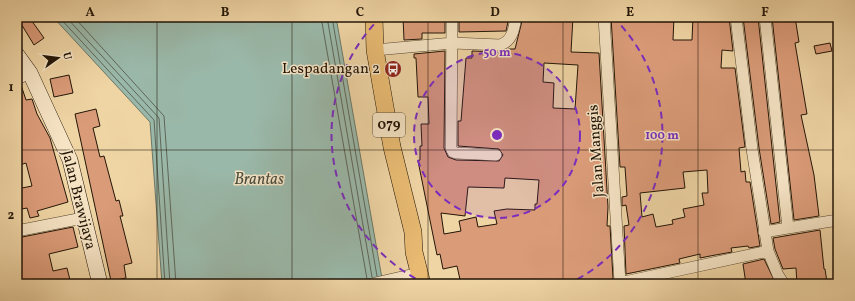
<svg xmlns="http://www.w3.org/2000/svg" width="855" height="301" viewBox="0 0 855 301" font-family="Vollkorn,serif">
<rect width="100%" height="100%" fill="#efd4a4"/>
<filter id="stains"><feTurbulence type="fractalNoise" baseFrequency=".005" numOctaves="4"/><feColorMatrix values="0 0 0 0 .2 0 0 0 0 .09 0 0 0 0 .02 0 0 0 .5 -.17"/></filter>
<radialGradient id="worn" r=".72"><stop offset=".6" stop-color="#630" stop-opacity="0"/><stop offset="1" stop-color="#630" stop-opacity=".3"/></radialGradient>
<path fill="#9ab8a9" stroke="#6a7768" d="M53,17H336L383,284H162L150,122Z"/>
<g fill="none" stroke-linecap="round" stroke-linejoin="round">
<path stroke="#5e6658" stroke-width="1" d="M59,17L154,120L165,284
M66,17L159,118L170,284
M74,17L164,116L176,284
M321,17L367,279
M327,17L372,277
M332,17L377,276"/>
</g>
<path fill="#da9b78" stroke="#221507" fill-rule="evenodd" d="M17,17H29L44,38L34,45Z
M403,17H445V33H422V39L404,40Z
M459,17H479V20L504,19V17H509L506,31L459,32Z
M523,17H573L571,52L599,53L608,207L607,226H610L613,278L608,284L606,282L581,284H461L457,266L443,269L440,254L437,255L418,161L420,160V146H422L421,124H429L428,97H418L416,58H414V54L445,51L444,148L448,157L456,160L499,161L503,155L499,149L458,146V121H461L466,58H472V51L500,52L509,49H515ZM544,63L578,65L575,109L553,108L554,83L543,82ZM505,178L539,180L537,204H535V210L507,209L494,211L497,224L478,227L476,217L459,221L461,231L444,234L441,213L465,216L468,187L504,188Z
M611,17H674L673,40H692L693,17H729L733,51L722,50L721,68H735L745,147L739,148L741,172L745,171L746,182H750L760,246L749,248L748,246L731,248L732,252L710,256L700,258V254L679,259L680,263L626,274L624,226L629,225L626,205L622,206V197L627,196L625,167H620ZM707,170L708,193H702L704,205L683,209L685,217L672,220L673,224L656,227L653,214L642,217L640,193L685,188L683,172Z
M743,17H758L780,222L771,224L759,148Z
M772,17H795L799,42L795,43L807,114L801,115L814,175L819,216L794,220Z
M830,43L832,51L816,54L814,46Z
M69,75L73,93L54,97L50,79Z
M21,85L26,100L32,99L37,114L50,138L68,202L37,211L39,216L30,218L27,208L17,210V189L32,186L26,163L17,166V86Z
M96,109L100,126L93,128L100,157L104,156L116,201L119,200L123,216H120L132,263L124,265L126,278L111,281L75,114Z
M73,227L78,247L49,254L53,271L67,268L71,284H17V238Z
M820,230L824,269H825L827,282L826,284H797L796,268L783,269L775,249L773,238Z
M764,259L776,284H746L743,264Z"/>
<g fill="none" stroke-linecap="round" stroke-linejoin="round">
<g stroke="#55452e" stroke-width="12">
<path id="minor" d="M452,17L451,148L453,152L456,153L496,155
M604,17L620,283
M736,17L752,149L768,251
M765,17L788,228L838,220
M375,50L453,43L500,45C513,41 514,28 516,17
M17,79L30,73
M17,231L83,218
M764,232L788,228
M371,284L419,273
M615,284L768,251L778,275L784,284"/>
</g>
<g stroke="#221507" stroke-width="16">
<path id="secondary" d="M17,55L30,73L70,160L100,284"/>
</g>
<g stroke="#221507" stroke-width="18">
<path id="primary" d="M374,17L375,50L392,147L413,232L414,252L422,284"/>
</g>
<use href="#minor" stroke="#f5e3c4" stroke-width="11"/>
<use href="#secondary" stroke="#f5e3c4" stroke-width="15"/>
<use href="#primary" stroke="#e8ba72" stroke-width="17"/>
</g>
<path fill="none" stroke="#221507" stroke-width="1" stroke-opacity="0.55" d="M157,17V284M292,17V284M428,17V284M563,17V284M698,17V284M17,150H838"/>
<circle cx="497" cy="135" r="83" fill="#7b2cbf" fill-opacity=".12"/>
<g fill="none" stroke="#7b2cbf" stroke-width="2" stroke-dasharray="7 5">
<circle cx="497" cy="135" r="83"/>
<path d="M426 284A165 165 0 0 1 381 17M613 17A165 165 0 0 1 568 284"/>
</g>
<defs>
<g id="bus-disc" transform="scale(0.9)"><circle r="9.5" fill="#8f2418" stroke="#f5e3c4"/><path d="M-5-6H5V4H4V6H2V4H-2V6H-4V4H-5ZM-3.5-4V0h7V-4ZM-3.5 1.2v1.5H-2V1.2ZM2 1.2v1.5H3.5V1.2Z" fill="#fff"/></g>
</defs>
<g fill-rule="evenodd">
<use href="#bus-disc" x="393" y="69"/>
</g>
<g text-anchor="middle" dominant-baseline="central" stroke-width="3" stroke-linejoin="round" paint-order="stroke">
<rect fill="#f5e3c4" stroke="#615340" stroke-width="1" x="373" y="113" width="32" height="24" rx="3"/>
<g font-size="14" font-weight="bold" fill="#221507">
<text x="389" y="125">079</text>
</g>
<g font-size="15" fill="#221507" stroke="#f5e3c4" text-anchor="end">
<text x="380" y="69">Lespadangan 2</text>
</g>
<g font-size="15" fill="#221507" stroke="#f5e3c4">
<text transform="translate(597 151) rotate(-94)">Jalan Manggis</text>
<text transform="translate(78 200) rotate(76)">Jalan Brawijaya</text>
</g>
<g font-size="16" font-style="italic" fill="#4c4e40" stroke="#f5e3c4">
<text x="259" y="180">Brantas</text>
</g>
</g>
<circle cx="497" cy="135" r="6" fill="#7b2cbf" stroke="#f5e3c4" stroke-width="2"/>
<g font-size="12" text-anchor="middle" font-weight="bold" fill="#7b2cbf" stroke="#f5e3c4" stroke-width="3" stroke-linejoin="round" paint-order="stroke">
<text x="497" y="56">50 m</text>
<text x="662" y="139">100 m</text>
</g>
<rect width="855" height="301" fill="none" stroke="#efd4a4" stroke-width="44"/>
<g transform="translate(58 58) rotate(76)" stroke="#f5e3c4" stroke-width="3" paint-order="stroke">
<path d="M0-3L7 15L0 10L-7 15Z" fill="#221507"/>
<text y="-6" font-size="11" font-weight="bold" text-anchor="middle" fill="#221507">U</text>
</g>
<rect x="22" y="22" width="811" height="257" fill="none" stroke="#221507" stroke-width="1.5"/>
<g font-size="13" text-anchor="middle" font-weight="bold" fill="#221507">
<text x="90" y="16">A</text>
<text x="225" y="16">B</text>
<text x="360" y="16">C</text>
<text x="495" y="16">D</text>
<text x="630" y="16">E</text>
<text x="765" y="16">F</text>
<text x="11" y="91">1</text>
<text x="11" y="219">2</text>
</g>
<rect width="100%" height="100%" filter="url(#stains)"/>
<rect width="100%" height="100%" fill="url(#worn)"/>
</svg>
